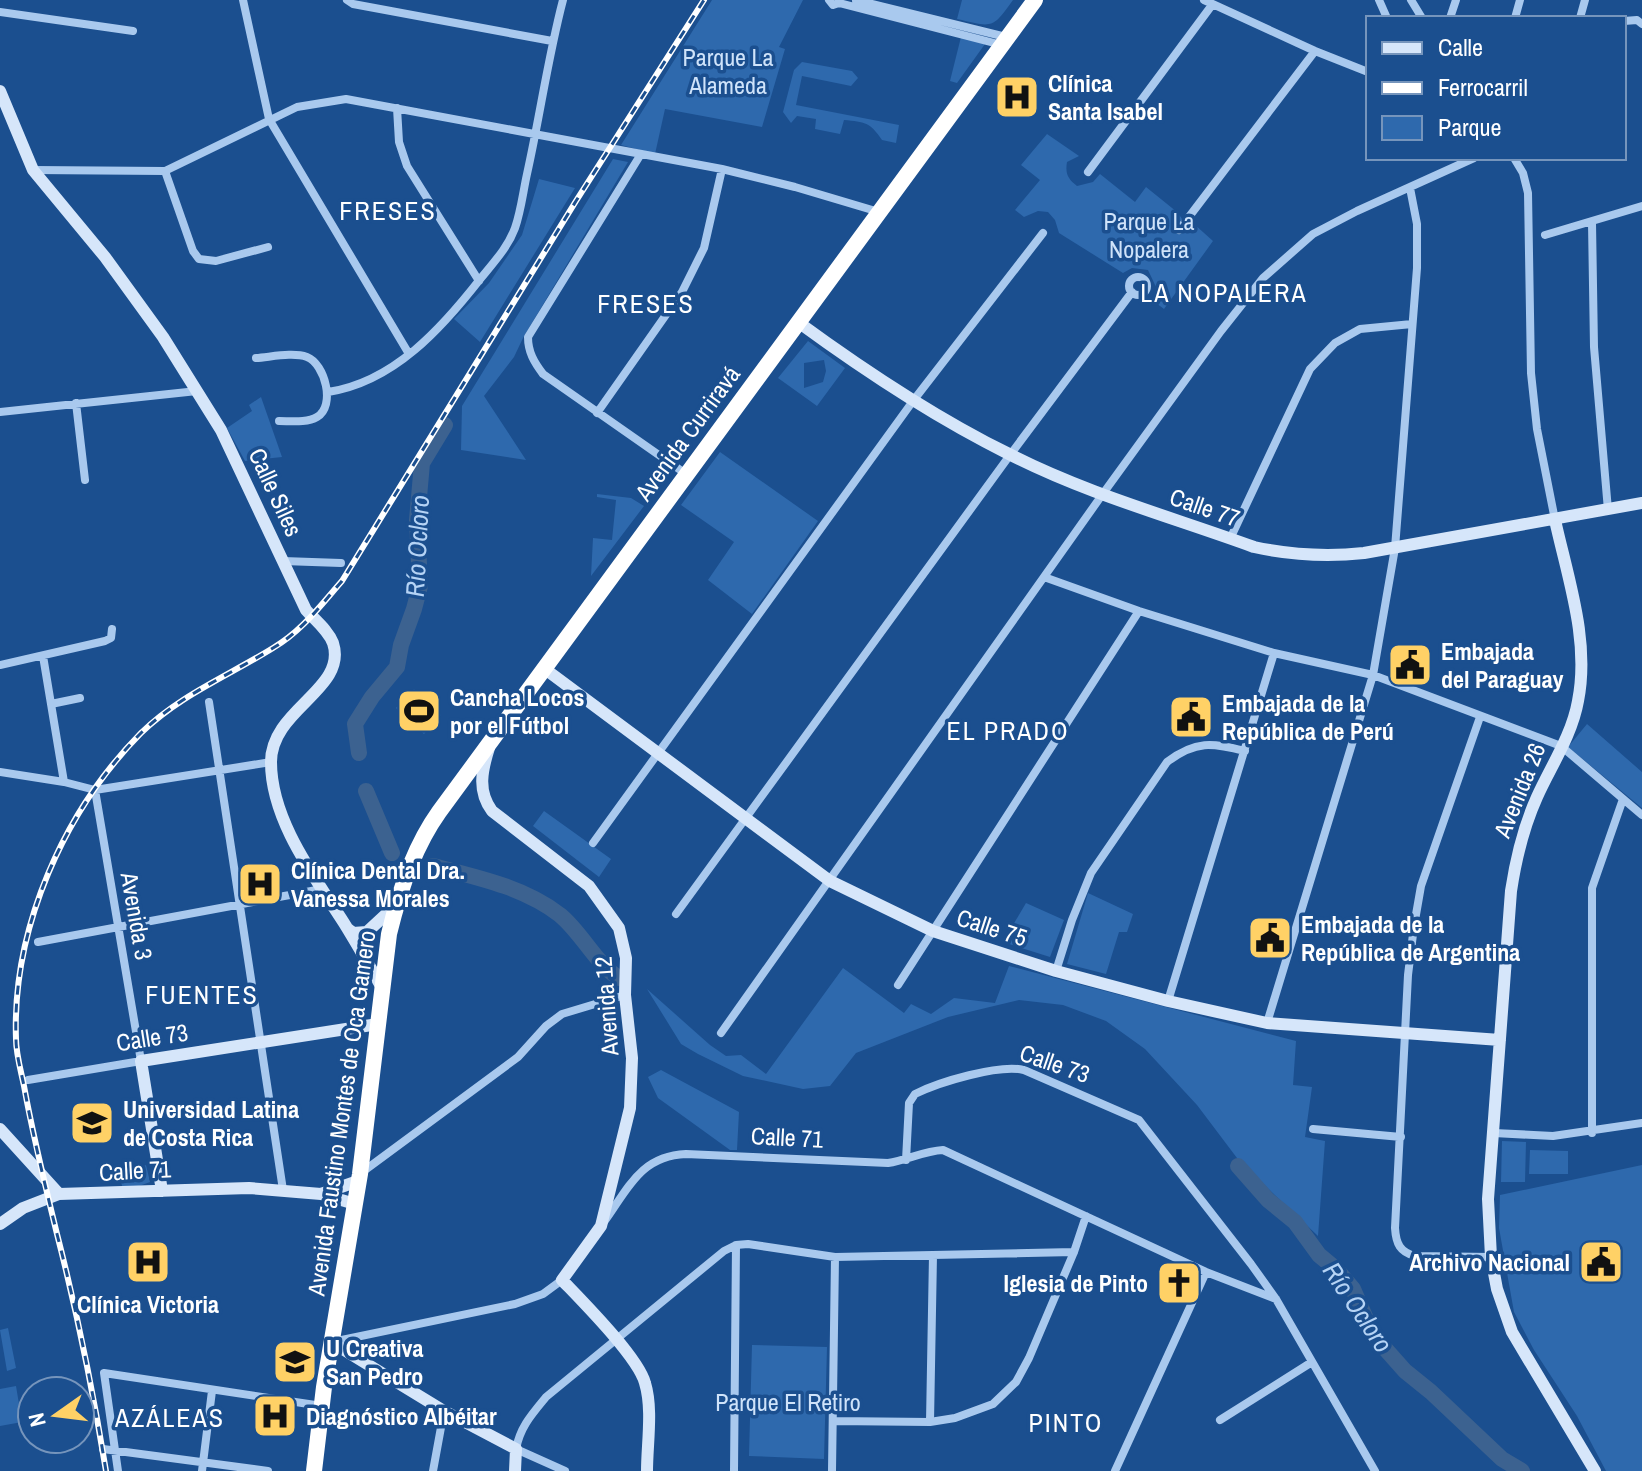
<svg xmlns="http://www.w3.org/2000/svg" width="1642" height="1471" viewBox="0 0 1642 1471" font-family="'Archivo Narrow',sans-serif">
<rect width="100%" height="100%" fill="#1b4f8f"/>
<path fill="#2e69ad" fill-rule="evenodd" d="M712,0H803L779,47L785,49L762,127L665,109L655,154L621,145Z
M962,0H1013C992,30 992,27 957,19Z
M961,37L985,44L957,83L950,81Z
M802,62L852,71L858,78L851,86L802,76L796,105L899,125L896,143L882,140C870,122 865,122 844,120L840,134L815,129L816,119L797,116L791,123L783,112L794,70Z
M1047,134L1079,156L1067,162C1065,174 1068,179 1077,186L1093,182L1100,174L1135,202L1146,187L1177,212L1186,224H1194L1213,241L1164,309L1152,300L1156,287L1148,270L1132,268L1123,273L1059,233L1055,220L1048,212L1038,211L1024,217L1015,210L1040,180L1021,165Z
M613,159L628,162L523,338L514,357L484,396L526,460L461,450L462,406Z
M539,179L575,188L480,342L454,319L489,283L522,235Z
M808,341L845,368L817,406L778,378ZM824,360L826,371L823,382L804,388V363Z
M261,397L282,457L245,461L227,428L252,411L249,405Z
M720,452L818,521L752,614L708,580L734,542L681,505Z
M597,494L631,498L644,506L591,576L593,538L612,540L616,500L597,497Z
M414,689L441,715L424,734L396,708Z
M1587,724L1642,772V808L1568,747Z
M544,811L611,859L599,877L533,826Z
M1088,893L1133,914L1127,932H1119L1106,974L1067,964Z
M1026,903L1064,920L1050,957L1003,942Z
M1009,966L1296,1041L1293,1085L1312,1087L1305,1137L1325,1141L1318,1236L1240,1162L1197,1105L1145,1049L1106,1021L1063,1005L1019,1000L948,1017L856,1053L830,1086L803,1089L743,1076L698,1054L681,1044L647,989L710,1045L726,1056L741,1055L766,1074L843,968L904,1013L911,1004L931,1014L954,998L995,1003Z
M661,1070L739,1112L737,1150H730L658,1098L648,1077Z
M1502,1141L1526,1142L1525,1182H1501Z
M1530,1150L1568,1151V1174H1529Z
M146,1165L150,1182L139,1186H122L120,1176Z
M1642,1165V1471H1606L1577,1416L1534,1350L1514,1312L1499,1228L1500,1195Z
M8,1328L16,1368L7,1371L0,1330Z
M752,1345L827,1347L824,1459L749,1456Z
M16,1386L22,1422L0,1426V1389Z"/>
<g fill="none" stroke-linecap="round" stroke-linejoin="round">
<path stroke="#3c6290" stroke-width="16" d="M359,753L355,724L372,697L397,667L401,645L414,609L420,586L417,520L422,463L445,425
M366,791L392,853
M433,866C476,877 524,887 560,915C582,933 596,964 619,978
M1238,1166L1268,1200L1295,1222L1319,1255L1337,1270L1353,1289L1373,1335L1405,1371L1431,1392L1502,1459L1522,1471"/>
<path stroke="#a9c9ee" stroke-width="8" d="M243,0L269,119L409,354
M347,0L353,4L552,41
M829,0L833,5L839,3L1002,45
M856,0L1006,37
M1204,0L1315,51L1368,72
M1379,0L1387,18
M1411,0L1422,18
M0,12L133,31
M1450,18L1456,0
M1515,18L1520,0
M1580,18L1585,0
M1624,21L1637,20L1642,24
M397,108L399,142L407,166L479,281
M641,154L528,337C528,352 534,362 543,374L686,474
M1514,158L1523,173L1528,193L1531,373L1537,429L1555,520
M33,170L165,171L297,107L346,99L722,169L795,187L879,212
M165,171L193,251L199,259L216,261L268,247
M1088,172L1212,5
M1592,223L1594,347L1608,510
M1179,230L1315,51
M1545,235L1642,206
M1129 286a9 9 0 1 1 18 0a9 9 0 1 1-18 0Z
M256,358C271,357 293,352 307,357C325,364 336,406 317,417C307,423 291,421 279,421
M328,392C394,382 442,328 481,278C494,262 508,247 515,228C521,211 523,192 527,174C540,116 548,57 563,0
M76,403L85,480
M0,412L197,391
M597,413L682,292L704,248L722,169
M1230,539L1310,369L1335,343L1360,329L1412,324
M283,561L341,563
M1044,577L1139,611L1274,653L1373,675L1561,746L1642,815
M43,656L64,782
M0,665L105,641L111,638L112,629
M209,702L283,1190
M51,704L80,698
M1480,717L1421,886L1414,926L1408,975L1395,1228C1396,1244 1400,1252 1415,1256L1491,1257
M0,772L64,782L95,790L271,762
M593,843L913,401L1043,233
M676,914L1010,455L1132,292
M38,942L322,889
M1056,971L1072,920L1091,873L1167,762C1196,740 1212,743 1245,751
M898,985L1139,611
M1168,1001L1274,653
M1267,1023L1373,675L1395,548L1417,268V224L1410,188
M721,1033L1102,495L1221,331L1263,278L1313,234L1357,211L1474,158
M28,1080L141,1061L95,790
M1313,1129L1401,1137
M1494,1133L1553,1136L1642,1123
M1592,1133V888L1623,799
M906,1160L909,1103L915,1094C939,1082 999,1064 1024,1070L1139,1120L1251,1264L1276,1299L1375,1471
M361,1173L518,1057L546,1026L562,1014L625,995
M604,1222C628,1189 640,1156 686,1154L888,1163C907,1160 924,1151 943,1150L1206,1272L1276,1299
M332,1342L515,1304L543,1294L562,1280
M1220,1420L1312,1362
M833,1421L930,1422L955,1418L993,1404L1016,1382L1029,1358L1074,1252L1086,1216
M930,1422L933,1255
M103,1449L268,1471
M118,1471L104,1373L322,1406
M202,1471L212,1391
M433,1471L444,1411
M565,1471L516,1449C520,1427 532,1414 546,1397L724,1251L736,1245L748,1244L835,1257L1074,1252
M734,1471L736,1245
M832,1471L835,1257
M1115,1471L1206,1272"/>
<path stroke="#d6e6fa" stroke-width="12" d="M0,91L33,170L105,257L163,337L221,430L306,610C315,620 328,630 333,643C348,689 271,709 271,762C271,820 314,876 344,923C357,944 369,965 381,986
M798,322C865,371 934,417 1009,454C1087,494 1172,517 1254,547C1291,555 1326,557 1364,553L1642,503
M1555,520C1568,579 1590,641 1578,701C1572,735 1551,766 1537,797C1523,828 1516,858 1511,891L1488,1199L1491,1257L1497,1289L1512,1332L1595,1471
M545,669L830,881L933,931L1056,971L1168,1001L1267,1023L1500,1040
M489,748C482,770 477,791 492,811L589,886L619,928L626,958L625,995L632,1058L630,1108L601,1226L562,1280C582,1301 638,1357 645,1383C653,1409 647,1444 647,1471
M348,929L353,933L367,932L394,907
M0,1129L59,1194
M162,1191L141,1061L378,1024
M321,1194L358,1181
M0,1224L23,1208L59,1194L249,1188L321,1194L355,1204
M331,1342L444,1411L516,1449L515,1471"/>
<path stroke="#fff" stroke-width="16" d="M314,1471L324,1387L360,1174L389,934C399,892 414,847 439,812L1035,0"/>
<g stroke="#fff" stroke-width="6">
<path id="rail" d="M106,1471C93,1391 77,1312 57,1234C45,1185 33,1136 24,1086C21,1071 16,1054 16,1039C12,928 64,811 141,733C180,695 228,676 273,648C302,631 320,606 342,581L576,201L704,0"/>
</g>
<use href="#rail" stroke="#1b4f8f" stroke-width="3" stroke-dasharray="9" stroke-linecap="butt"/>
</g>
<defs>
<g id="hospital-square" transform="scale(2.3)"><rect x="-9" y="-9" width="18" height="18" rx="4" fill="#ffd166" stroke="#1b4f8f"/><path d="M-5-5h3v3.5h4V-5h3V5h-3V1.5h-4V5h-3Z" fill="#111"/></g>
<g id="civic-square" transform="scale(2.3)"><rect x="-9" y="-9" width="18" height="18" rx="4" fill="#ffd166" stroke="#1b4f8f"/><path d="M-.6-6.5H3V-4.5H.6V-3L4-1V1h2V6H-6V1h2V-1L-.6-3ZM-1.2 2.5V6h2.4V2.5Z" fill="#111"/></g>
<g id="stadium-square" transform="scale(2.3)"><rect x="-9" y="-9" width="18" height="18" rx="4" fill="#ffd166" stroke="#1b4f8f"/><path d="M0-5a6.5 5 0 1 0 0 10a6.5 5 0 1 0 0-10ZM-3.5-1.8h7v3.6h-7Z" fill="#111"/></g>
<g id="university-square" transform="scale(2.3)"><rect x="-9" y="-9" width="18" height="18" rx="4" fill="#ffd166" stroke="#1b4f8f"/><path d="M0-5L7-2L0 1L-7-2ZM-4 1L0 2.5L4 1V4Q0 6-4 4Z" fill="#111"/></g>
<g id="church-square" transform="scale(2.3)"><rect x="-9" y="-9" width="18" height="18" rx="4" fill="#ffd166" stroke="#1b4f8f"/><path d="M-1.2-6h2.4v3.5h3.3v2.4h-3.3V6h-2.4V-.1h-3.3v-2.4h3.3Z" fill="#111"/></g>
</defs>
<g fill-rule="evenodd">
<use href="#hospital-square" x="1017" y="97"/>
<use href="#civic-square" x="1410" y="665"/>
<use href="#stadium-square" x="419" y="711"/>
<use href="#civic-square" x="1191" y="717"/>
<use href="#hospital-square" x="260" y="884"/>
<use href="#civic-square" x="1270" y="938"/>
<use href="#university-square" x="92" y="1123"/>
<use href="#hospital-square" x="148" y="1262"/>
<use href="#civic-square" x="1601" y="1262"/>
<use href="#church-square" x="1179" y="1283"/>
<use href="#university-square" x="295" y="1362"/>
<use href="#hospital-square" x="275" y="1416"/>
</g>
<g text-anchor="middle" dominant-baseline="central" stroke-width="7" stroke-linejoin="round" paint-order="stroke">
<g font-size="24" fill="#cfe3fa" stroke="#1b4f8f">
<text x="728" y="57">Parque La<tspan x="728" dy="28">Alameda</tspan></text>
<text x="1149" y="221">Parque La<tspan x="1149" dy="28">Nopalera</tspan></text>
<text x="788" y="1402">Parque El Retiro</text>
</g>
<g font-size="24" font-weight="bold" fill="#fff" stroke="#1b4f8f" text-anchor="start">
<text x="1048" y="83">Clínica<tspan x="1048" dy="28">Santa Isabel</tspan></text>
<text x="1441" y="651">Embajada<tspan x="1441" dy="28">del Paraguay</tspan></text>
<text x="450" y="697">Cancha Locos<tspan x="450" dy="28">por el Fútbol</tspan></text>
<text x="1222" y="703">Embajada de la<tspan x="1222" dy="28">República de Perú</tspan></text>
<text x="291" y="870">Clínica Dental Dra.<tspan x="291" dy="28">Vanessa Morales</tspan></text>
<text x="1301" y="924">Embajada de la<tspan x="1301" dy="28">República de Argentina</tspan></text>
<text x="123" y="1109">Universidad Latina<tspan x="123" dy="28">de Costa Rica</tspan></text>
<text x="1570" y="1262" text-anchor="end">Archivo Nacional</text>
<text x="1148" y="1283" text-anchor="end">Iglesia de Pinto</text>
<text x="148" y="1304" text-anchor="middle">Clínica Victoria</text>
<text x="326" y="1348">U Creativa<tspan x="326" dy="28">San Pedro</tspan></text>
<text x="306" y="1416">Diagnóstico Albéitar</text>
</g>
<g font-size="24" fill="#fff" stroke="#1b4f8f">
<text transform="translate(687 433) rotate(-54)">Avenida Curriravá</text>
<text transform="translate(276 492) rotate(65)">Calle Siles</text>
<text transform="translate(1205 507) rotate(19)">Calle 77</text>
<text transform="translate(1519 790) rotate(-68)">Avenida 26</text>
<text transform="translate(137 916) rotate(80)">Avenida 3</text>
<text transform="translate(992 927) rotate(18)">Calle 75</text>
<text transform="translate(606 1006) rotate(-94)">Avenida 12</text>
<text transform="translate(152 1037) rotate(-9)">Calle 73</text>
<text transform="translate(1055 1063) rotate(19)">Calle 73</text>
<text transform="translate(341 1113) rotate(-82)">Avenida Faustino Montes de Oca Gamero</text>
<text transform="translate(787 1137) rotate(3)">Calle 71</text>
<text transform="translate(135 1170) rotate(-3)">Calle 71</text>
</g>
<g font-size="26" letter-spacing="2" fill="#fff" stroke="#1b4f8f">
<text x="388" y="210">FRESES</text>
<text x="1224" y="292">LA NOPALERA</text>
<text x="646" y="303">FRESES</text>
<text x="1008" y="730">EL PRADO</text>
<text x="202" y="994">FUENTES</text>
<text x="170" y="1417">AZÁLEAS</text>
<text x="1066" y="1422">PINTO</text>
</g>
<g font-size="26" font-style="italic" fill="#b5d3f5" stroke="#1b4f8f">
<text transform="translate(417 546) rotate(-87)">Río Ocloro</text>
<text transform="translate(1358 1307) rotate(56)">Río Ocloro</text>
</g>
</g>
<rect x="1366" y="16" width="260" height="144" fill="#1b4f8f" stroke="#7695bc" stroke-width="2"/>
<rect x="1382" y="42" width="40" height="12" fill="#d6e6fa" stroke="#7695bc" stroke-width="2"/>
<text x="1438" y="56" font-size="24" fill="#ffffff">Calle</text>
<rect x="1382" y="82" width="40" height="12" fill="#ffffff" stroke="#7695bc" stroke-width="2"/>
<text x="1438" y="96" font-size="24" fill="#ffffff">Ferrocarril</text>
<rect x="1382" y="116" width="40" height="24" fill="#2e69ad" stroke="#7695bc" stroke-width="2"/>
<text x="1438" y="136" font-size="24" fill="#ffffff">Parque</text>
<g transform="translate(56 1415) rotate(256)"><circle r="38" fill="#1b4f8f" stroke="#7695bc" stroke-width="2"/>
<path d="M0-6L14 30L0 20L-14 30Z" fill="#ffd166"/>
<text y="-12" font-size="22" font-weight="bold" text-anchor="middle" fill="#ffffff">N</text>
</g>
</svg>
